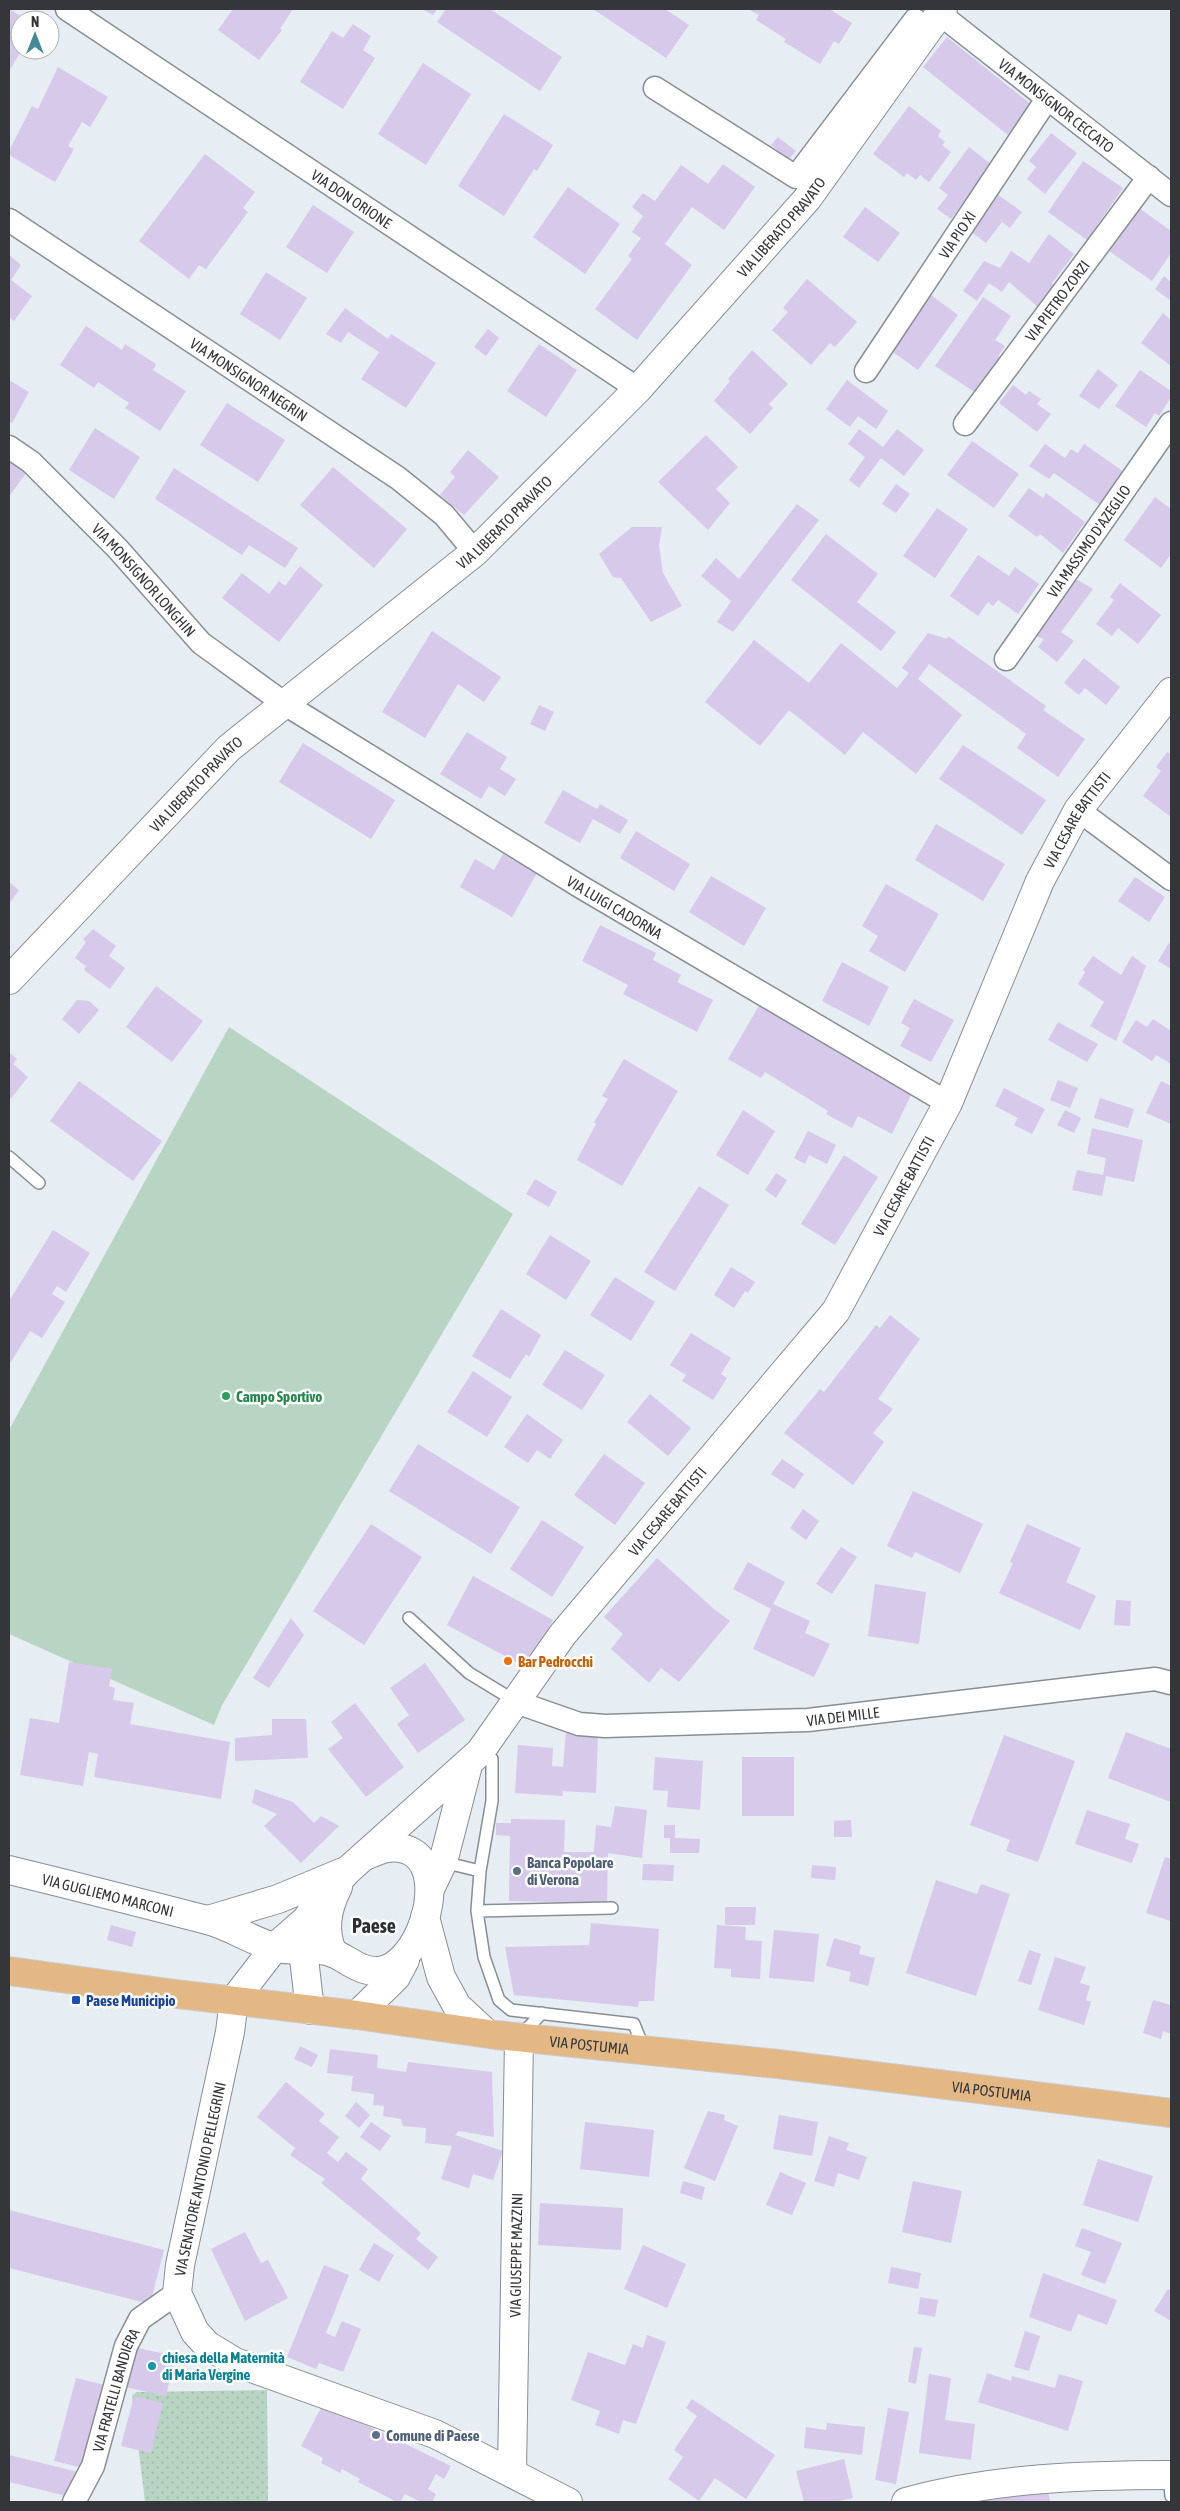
<svg xmlns="http://www.w3.org/2000/svg" width="1180" height="2511" viewBox="0 0 1180 2511" font-family="'Asap Condensed',sans-serif">
<defs>
<pattern id="grass-dots" width="8" height="8" patternUnits="userSpaceOnUse" patternTransform="scale(1.25)"><rect width="8" height="8" fill="#b8d5c3"/><path d="M2 2h.1M6 6h.1" fill="none" stroke="#9fb7a8" stroke-width="1.8" stroke-linecap="round"/></pattern>
</defs>
<rect width="100%" height="100%" fill="#e6edf3"/>
<path fill="url(#grass-dots)" d="M267,2390L268,2502H145L132,2396L136,2392Z"/>
<path fill="#b8d5c3" d="M229,1027L513,1214L222,1705L214,1725L9,1634V1430Z"/>
<path fill="#d6c9ea" d="M9,9L28,20H20V50H22L9,71Z
M233,9H293L280,29L282,30L259,60L218,30Z
M422,9H437L433,15Z
M446,9H490L562,57L540,91L437,22Z
M593,9H665L689,25L666,58Z
M748,9H829L852,23L839,44L834,41L820,64L784,42L786,39L756,20L759,15Z
M353,24L371,36L363,50L375,58L343,109L300,82L332,31L343,38Z
M947,37L1033,106L1009,136L923,67Z
M423,63L471,94L426,165L378,134Z
M58,67L108,97L90,127L82,122L68,146L74,149L55,182L9,155V151L32,106L38,109Z
M909,106L941,131L938,136L945,142L942,145L951,152L929,182L920,175L916,180L907,173L904,177L873,154Z
M504,114L553,145L537,171L534,169L504,216L458,186Z
M1051,133L1077,153L1045,194L1027,179L1036,167L1029,161Z
M778,137L796,151L789,159L771,145Z
M969,147L992,165L951,219L937,209L948,195L939,188Z
M205,154L255,192L243,208L248,212L206,269L199,265L189,279L139,241Z
M1083,161L1123,188L1087,240L1048,212Z
M723,164L755,187L724,230L692,207L665,244L692,265L637,340L595,309L632,259L628,256L641,238L632,232L643,216L632,207L643,193L655,201L681,165L708,184Z
M568,187L620,224L585,274L533,237Z
M997,194L1022,212L1010,228L1002,222L986,243L970,231Z
M313,205L354,232L327,273L286,247Z
M865,207L900,233L878,262L843,237Z
M1139,208L1171,231V253L1152,281L1109,251Z
M1049,234L1074,254L1052,283L1055,286L1038,307L1009,282L1002,292L989,283L977,301L963,291L984,261L1000,268L1011,251L1029,263Z
M9,255L21,265L11,280L32,296L14,321L9,317Z
M266,272L307,298L280,340L240,314Z
M1164,276L1171,282V301L1155,289Z
M807,279L857,322L835,347L830,343L811,365L772,330L788,312L783,308Z
M927,292L958,315L918,370L886,347Z
M983,297L1011,316L995,340L1005,346L998,356L1002,359L976,393L935,366Z
M345,308L388,339L391,334L436,363L406,408L361,379L379,352L348,332L341,343L326,334Z
M1163,313L1171,320V366L1141,343Z
M86,326L122,350L125,344L156,364L153,370L186,391L160,431L125,408L129,403L98,382L94,388L60,365Z
M488,329L499,338L486,356L474,347Z
M539,344L577,370L546,417L507,391Z
M752,350L788,384L769,404L773,408L750,434L714,401L730,381L728,379Z
M1098,369L1118,385L1099,409L1079,396Z
M1140,370L1171,391V397L1159,416L1155,413L1146,427L1115,406Z
M9,380L29,392L12,423L9,421Z
M847,380L888,411L876,429L858,416L850,427L826,409Z
M1013,385L1026,395L1029,391L1041,399L1037,404L1051,414L1037,432L999,403Z
M227,403L285,440L258,482L200,445Z
M95,428L140,457L114,499L69,470Z
M859,429L883,447L897,429L924,450L904,476L881,458L859,488L849,480L865,457L848,444Z
M706,435L738,467L716,489L730,503L708,530L658,482Z
M972,441L1019,474L994,508L947,475Z
M1045,444L1065,458L1071,449L1078,453L1084,444L1124,472L1100,505L1054,473L1049,479L1029,466Z
M468,450L499,477L464,515L440,495L455,477L450,472Z
M9,460L27,472L10,495L9,494Z
M333,467L407,529L374,568L300,505Z
M174,468L298,548L285,568L249,545L242,555L155,499Z
M896,484L910,494L896,513L882,504Z
M1029,488L1043,498L1046,493L1085,522L1063,553L1040,534L1037,537L1008,516Z
M1155,497L1171,509V554L1161,568L1124,540Z
M797,504L819,520L733,632L717,622L731,601L701,576L716,558L739,579Z
M937,508L968,529L935,578L903,556Z
M632,527H662L659,546L663,573L682,606L651,622L621,578L613,577L599,554Z
M826,534L878,574L857,602L896,632L881,651L791,580Z
M978,555L1009,576L1015,567L1039,584L1018,614L998,600L993,606L988,602L978,616L950,596Z
M300,566L323,585L279,642L222,598L242,573L269,594L279,581L285,586Z
M1076,579L1093,589L1061,632L1074,641L1057,662L1038,647L1044,639L1036,636Z
M1120,583L1161,615L1138,644L1118,628L1112,636L1096,624L1114,600L1110,597Z
M432,631L501,677L484,702L458,684L425,738L382,712Z
M928,633L947,639L948,636L1046,706L1043,710L1085,739L1058,777L1017,748L1026,734L929,664L918,679L962,715L916,774L863,732L845,755L789,710L760,746L705,702L754,640L809,683L841,643L897,688L909,673L902,668Z
M1084,658L1120,687L1106,705L1085,688L1079,695L1064,683Z
M539,705L554,712L545,731L530,724Z
M467,732L507,757L500,769L516,779L505,796L489,786L481,799L440,774Z
M303,743L395,800L371,839L279,782Z
M963,745L1046,800L1022,835L939,779Z
M1167,752L1171,755V817L1143,796L1161,771L1156,767Z
M563,790L597,809L600,804L628,820L620,834L593,819L580,843L544,823Z
M936,824L1005,864L983,901L915,860Z
M636,831L690,864L674,891L620,858Z
M503,854L537,873L512,917L460,887L475,859L494,870Z
M711,876L766,908L744,946L689,912Z
M1135,877L1165,897L1149,922L1118,901Z
M9,882L19,890L9,904Z
M886,884L939,914L905,972L869,951L878,936L862,926Z
M600,925L656,953L653,960L681,975L677,982L713,1000L697,1032L623,994L628,985L582,961Z
M93,929L116,946L109,956L125,968L110,989L84,970L86,966L75,958L86,942L83,939Z
M1169,943L1171,945V969L1158,961Z
M1093,956L1121,975L1132,956L1146,966L1116,1041L1090,1026L1104,1002L1078,984L1085,972L1083,970Z
M842,962L889,987L869,1026L822,1001Z
M156,986L203,1021L172,1062L126,1027Z
M914,999L954,1020L931,1062L900,1046L910,1028L901,1023Z
M77,1000L89,1001L99,1010L79,1034L62,1019Z
M761,1002L912,1093L892,1134L858,1116L852,1128L826,1114L828,1111L765,1072L761,1078L728,1059Z
M1153,1019L1171,1031V1064L1156,1055L1152,1061L1122,1042L1136,1020L1147,1027Z
M1058,1022L1098,1044L1087,1062L1048,1040Z
M9,1052L17,1059L13,1064L28,1077L9,1101Z
M624,1059L678,1091L622,1186L577,1160L596,1124L594,1122L608,1099L602,1096Z
M1058,1080L1078,1088L1070,1108L1050,1100Z
M79,1081L162,1141L133,1181L50,1121Z
M1161,1081L1171,1086V1124L1146,1113Z
M1004,1088L1045,1109L1032,1134L1014,1125L1018,1118L995,1106Z
M1100,1098L1134,1109L1128,1128L1094,1118Z
M743,1110L775,1131L748,1175L716,1155Z
M1065,1110L1081,1118L1074,1133L1057,1125Z
M1092,1128L1143,1140L1134,1182L1106,1176L1102,1196L1072,1190L1077,1170L1103,1175L1106,1158L1087,1154Z
M808,1131L836,1145L827,1164L809,1155L805,1164L794,1158Z
M844,1155L878,1177L835,1245L801,1224Z
M776,1173L787,1180L776,1198L765,1190Z
M535,1179L557,1192L549,1207L526,1194Z
M699,1186L729,1205L675,1291L644,1272Z
M53,1230L90,1253L66,1292L57,1286L52,1294L65,1302L42,1338L30,1331L9,1365V1301Z
M550,1235L591,1261L566,1300L526,1274Z
M731,1267L755,1282L748,1293L745,1291L734,1308L714,1295Z
M615,1277L655,1302L631,1341L590,1315Z
M501,1309L541,1335L529,1357L526,1354L510,1379L472,1356Z
M890,1315L920,1339L878,1399L893,1409L873,1433L884,1442L853,1485L784,1433L820,1389L824,1392L876,1325L880,1328Z
M691,1333L731,1358L721,1374L727,1378L713,1400L682,1381L686,1375L670,1365Z
M565,1350L605,1375L582,1410L542,1385Z
M473,1371L512,1397L487,1437L447,1412Z
M650,1394L691,1428L668,1456L627,1422Z
M527,1414L563,1440L550,1459L537,1450L528,1463L504,1447Z
M418,1444L520,1507L491,1554L389,1491Z
M604,1454L645,1483L615,1525L574,1495Z
M782,1459L804,1474L794,1489L771,1474Z
M913,1491L983,1524L960,1573L915,1552L912,1558L887,1546Z
M803,1509L819,1521L806,1540L790,1528Z
M542,1520L584,1547L552,1597L510,1569Z
M371,1524L422,1557L364,1645L313,1611Z
M1027,1524L1081,1548L1066,1582L1096,1596L1080,1630L999,1593L1013,1563L1010,1562Z
M841,1547L857,1557L832,1594L816,1584Z
M657,1558L714,1609L730,1621L679,1682L661,1668L649,1683L611,1649L623,1634L604,1617Z
M748,1562L785,1582L773,1604L810,1621L805,1633L830,1644L814,1677L753,1649L771,1609L733,1589Z
M473,1576L553,1620L527,1668L447,1625Z
M875,1584L926,1592L919,1644L868,1636Z
M1116,1600L1131,1601L1130,1626L1114,1625Z
M291,1618L304,1635L269,1688L253,1678Z
M69,1662L112,1669L109,1686L115,1688L113,1700L134,1703L130,1724L230,1742L221,1799L94,1777L98,1754L89,1752L83,1786L20,1775L30,1718L59,1723Z
M425,1663L465,1720L418,1753L397,1724L409,1715L390,1688Z
M355,1703L404,1767L366,1797L328,1749L343,1738L331,1722Z
M272,1719H306L308,1758L235,1761V1738L272,1735Z
M566,1731L598,1733L596,1793L562,1791L563,1796L515,1793L518,1745L553,1748L552,1766L563,1767Z
M1126,1732L1171,1749V1802L1108,1778Z
M1004,1735L1075,1761L1038,1862L1006,1851L1010,1840L970,1825Z
M655,1757L703,1761L700,1810L667,1807L668,1791L653,1790Z
M742,1757H794V1816H742Z
M255,1789L293,1802L314,1823L321,1816L339,1826L301,1863L264,1826L277,1814L252,1803Z
M615,1806L647,1810L642,1858L608,1853L607,1903L509,1901L510,1836L496,1835V1823H511V1819L565,1820L564,1852H594L596,1825L611,1827Z
M1087,1810L1130,1824L1125,1839L1139,1844L1132,1863L1075,1844Z
M851,1820L852,1837H834V1821Z
M664,1825H675V1838L700,1839L699,1853H670V1838H664Z
M1165,1857L1171,1859V1921L1146,1913Z
M643,1864L674,1865L673,1881L642,1880Z
M812,1865L836,1867L835,1880L811,1878Z
M936,1880L977,1894L981,1884L1010,1894L976,1996L906,1973Z
M725,1907H756L755,1925H725Z
M591,1923L659,1929L654,2001H639L638,2007L514,1995L505,1947L589,1945Z
M111,1925L136,1932L132,1947L107,1940Z
M717,1925L746,1927L745,1940L762,1941L760,1979L731,1977V1969L714,1968Z
M774,1930L819,1934L814,1982L769,1978Z
M834,1938L861,1946L859,1954L875,1958L868,1986L849,1981L851,1972L826,1966Z
M1029,1950L1041,1954L1031,1985L1018,1981Z
M1055,1957L1086,1967L1080,1983L1090,1986L1086,2000L1091,2002L1084,2025L1038,2010Z
M1153,2000L1171,2005V2034L1163,2031L1161,2039L1143,2033Z
M300,2046L318,2055L312,2067L294,2059Z
M330,2049L378,2055L377,2068L406,2072L408,2062L492,2072L494,2137L459,2131L455,2135L503,2151L493,2180L473,2174L469,2188L441,2179L452,2146L425,2143L426,2128L403,2126L401,2119L383,2116L384,2106L373,2105L374,2094L351,2091L353,2076L327,2073Z
M286,2082L325,2114L319,2121L339,2137L327,2153L338,2162L346,2152L368,2169L361,2179L421,2233L416,2239L438,2257L428,2270L321,2183L325,2179L290,2155L295,2148L257,2117Z
M356,2102L370,2115L359,2128L345,2116Z
M708,2111L725,2115L724,2120L738,2126L715,2181L684,2168Z
M779,2115L818,2122L812,2156L773,2149Z
M371,2122L391,2136L380,2151L360,2137Z
M585,2122L654,2130L649,2177L580,2169Z
M829,2136L849,2143L846,2150L867,2157L859,2180L838,2173L834,2187L814,2181Z
M1098,2159L1153,2176L1138,2222L1083,2205Z
M780,2172L806,2183L792,2215L766,2205Z
M683,2181L705,2187L702,2200L680,2193Z
M913,2181L962,2191L951,2243L902,2232Z
M540,2203L623,2208L621,2250L538,2245Z
M9,2210L164,2250L150,2304L9,2268Z
M1082,2228L1122,2243L1105,2284L1081,2275L1091,2252L1075,2246Z
M245,2232L261,2263L268,2260L288,2298L245,2321L211,2249Z
M374,2243L394,2255L379,2282L359,2270Z
M643,2245L686,2264L667,2308L624,2289Z
M324,2265L349,2275L326,2333L335,2337L342,2321L361,2329L343,2372L319,2363L316,2369L287,2357Z
M891,2267L921,2273L918,2289L888,2283Z
M1043,2273L1117,2300L1107,2325L1078,2314L1071,2332L1029,2317Z
M1168,2289L1171,2291V2321L1154,2311Z
M920,2297L938,2300L935,2317L918,2314Z
M1025,2331L1040,2336L1029,2371L1014,2367Z
M647,2335L666,2342L636,2424L623,2420L619,2434L595,2425L600,2411L571,2400L588,2352L625,2365L633,2344L643,2348Z
M133,2347L175,2356L166,2396L125,2387Z
M914,2347L922,2348L916,2384L908,2382Z
M987,2373L1011,2381L1012,2376L1055,2388L1059,2374L1083,2381L1068,2431L978,2402Z
M929,2374L951,2378L945,2420L975,2424L971,2460L919,2453Z
M76,2378L105,2385L83,2468L54,2461Z
M134,2396L163,2403L151,2453L121,2446Z
M692,2399L775,2455L746,2499L715,2478L699,2501L668,2479L683,2457L674,2450L697,2416L686,2408Z
M323,2404L451,2466L444,2479L436,2474L428,2489L436,2494L432,2502H421L405,2494L400,2502H397L358,2482L360,2479L342,2469L340,2473L321,2463L323,2458L301,2446Z
M888,2408L909,2412L896,2484L875,2480Z
M827,2423L865,2427L862,2455L804,2448L806,2427L826,2430Z
M9,2455L82,2473L75,2498L9,2482Z
M844,2459L853,2498L834,2502H804L796,2471Z
M1048,2491L1050,2502H980V2501Z"/>
<g fill="none" stroke-linecap="round" stroke-linejoin="round">
<g stroke="#888e94" stroke-width="14">
<path id="service" d="M9,1157L39,1183
M409,1618L469,1673L515,1701
M480,1752L492,1759V1801L480,1871
M443,1862L480,1871L477,1911L484,1957L499,2000L511,2010L634,2024L644,2049
M477,1911L612,1908
M521,2035L542,2013
M1169,2475L1171,2496"/>
</g>
<g stroke="#888e94" stroke-width="25">
<g id="minor">
<path id="s1" d="M67,9L638,389"/>
<path id="s2" d="M940,14L1171,195"/>
<path d="M655,88L796,177L915,20"/>
<path id="s3" d="M9,220L398,478L444,515L475,552"/>
<path id="s4" d="M866,371L1047,99"/>
<path id="s5" d="M965,424L1149,177"/>
<path id="s6" d="M9,447L31,462L117,548L201,643L285,704L581,887L948,1103"/>
<path id="s7" d="M1006,659L1171,423"/>
<path d="M1078,810L1171,879"/>
<path id="s8" d="M516,1702L579,1724L605,1726L808,1720L1155,1679L1171,1683"/>
<path id="s9" d="M74,2502L93,2466L126,2346L140,2319L177,2293"/>
</g>
</g>
<g stroke="#888e94" stroke-width="30">
<g id="tertiary">
<path id="s10" d="M9,980L229,748L475,552L638,389L807,199L943,9"/>
<path id="s11" d="M9,1870C75,1886 141,1903 207,1920C231,1926 253,1942 277,1948C295,1952 317,1946 333,1953C349,1960 360,1972 379,1971C419,1967 448,1879 415,1854C405,1847 395,1846 383,1849C377,1851 371,1853 365,1856"/>
<path d="M430,1889L443,1862L468,1765"/>
<path d="M425,1917L441,1977L457,2006L486,2033"/>
<path d="M307,1919L275,1947L234,2000L230,2032L180,2265L177,2293L195,2332L207,2345L235,2362L435,2434L568,2502"/>
<path d="M208,1920L278,1899L343,1872"/>
<path d="M333,1953C323,1932 327,1908 338,1887"/>
<path id="s12" d="M310,2010L303,1950L307,1919L312,1911L347,1871L480,1752L563,1634L836,1311L948,1103L1040,881L1078,810L1171,692"/>
<path d="M357,2015L396,1977L405,1960"/>
<path id="s13" d="M512,2473L519,2038"/>
<path d="M906,2502C992,2478 1083,2475 1171,2475"/>
</g>
</g>
<g stroke="#cacbcc" stroke-width="30">
<g id="primary">
<path id="s14" d="M9,1971L168,1993L357,2015L496,2035L778,2064L1171,2113"/>
</g>
</g>
<use href="#service" stroke="#fff" stroke-width="11"/>
<use href="#minor" stroke="#fff" stroke-width="22"/>
<use href="#tertiary" stroke="#fff" stroke-width="28"/>
<use href="#primary" stroke="#e3b885" stroke-width="28"/>
</g>
<circle fill="#2e9e5b" stroke="#fff" stroke-width="2" cx="226" cy="1396" r="5"/>
<circle fill="#e8710a" stroke="#fff" stroke-width="2" cx="508" cy="1661" r="5"/>
<g fill="#5c6f8a" stroke="#fff" stroke-width="2">
<circle cx="517" cy="1871" r="5"/>
<circle cx="376" cy="2435" r="5"/>
</g>
<rect fill="#1a4fb4" stroke="#fff" stroke-width="2" x="71" y="1995" width="10" height="10" rx="2.5"/>
<circle fill="#0f9aa8" stroke="#fff" stroke-width="2" cx="152" cy="2366" r="5"/>
<g text-anchor="middle" dominant-baseline="central" stroke-width="5" stroke-linejoin="round" paint-order="stroke">
<g font-size="15" fill="#343639" stroke="#fff">
<text stroke="none"><textPath href="#s2" startOffset="148">VIA MONSIGNOR CECCATO</textPath></text>
<text stroke="none"><textPath href="#s1" startOffset="342">VIA DON ORIONE</textPath></text>
<text stroke="none"><textPath href="#s10" startOffset="1081">VIA LIBERATO PRAVATO</textPath></text>
<text stroke="none"><textPath href="#s4" startOffset="164">VIA PIO XI</textPath></text>
<text stroke="none"><textPath href="#s5" startOffset="154">VIA PIETRO ZORZI</textPath></text>
<text stroke="none"><textPath href="#s3" startOffset="288">VIA MONSIGNOR NEGRIN</textPath></text>
<text stroke="none"><textPath href="#s10" startOffset="676">VIA LIBERATO PRAVATO</textPath></text>
<text stroke="none"><textPath href="#s7" startOffset="144">VIA MASSIMO D'AZEGLIO</textPath></text>
<text stroke="none"><textPath href="#s6" startOffset="190">VIA MONSIGNOR LONGHIN</textPath></text>
<text stroke="none"><textPath href="#s10" startOffset="271">VIA LIBERATO PRAVATO</textPath></text>
<text stroke="none"><textPath href="#s12" startOffset="1448">VIA CESARE BATTISTI</textPath></text>
<text stroke="none"><textPath href="#s6" startOffset="766">VIA LUIGI CADORNA</textPath></text>
<text stroke="none"><textPath href="#s12" startOffset="1042">VIA CESARE BATTISTI</textPath></text>
<text stroke="none"><textPath href="#s12" startOffset="638">VIA CESARE BATTISTI</textPath></text>
<text stroke="none"><textPath href="#s8" startOffset="331">VIA DEI MILLE</textPath></text>
<text stroke="none"><textPath href="#s11" startOffset="102">VIA GUGLIEMO MARCONI</textPath></text>
<text stroke="none"><textPath href="#s14" startOffset="585">VIA POSTUMIA</textPath></text>
<text stroke="none"><textPath href="#s14" startOffset="990">VIA POSTUMIA</textPath></text>
<text transform="translate(200 2179) rotate(-78)">VIA SENATORE ANTONIO PELLEGRINI</text>
<text stroke="none"><textPath href="#s13" startOffset="218">VIA GIUSEPPE MAZZINI</textPath></text>
<text stroke="none"><textPath href="#s9" startOffset="120">VIA FRATELLI BANDIERA</textPath></text>
</g>
<g font-size="15" font-weight="bold" fill="#27864d" stroke="#fff" text-anchor="start">
<text x="236" y="1396">Campo Sportivo</text>
</g>
<g font-size="15" font-weight="bold" fill="#c56008" stroke="#fff" text-anchor="start">
<text x="518" y="1661">Bar Pedrocchi</text>
</g>
<g font-size="15" font-weight="bold" fill="#4e5e75" stroke="#fff" text-anchor="start">
<text x="527" y="1862">Banca Popolare<tspan x="527" dy="17">di Verona</tspan></text>
<text x="386" y="2435">Comune di Paese</text>
</g>
<g font-size="15" font-weight="bold" fill="#164399" stroke="#fff" text-anchor="start">
<text x="86" y="2000">Paese Municipio</text>
</g>
<g font-size="15" font-weight="bold" fill="#0d838f" stroke="#fff" text-anchor="start">
<text x="162" y="2357">chiesa della Maternità<tspan x="162" dy="17">di Maria Vergine</tspan></text>
</g>
<g font-size="20" font-weight="bold" fill="#2b3035" stroke="#fff">
<text x="374" y="1925">Paese</text>
</g>
</g>
<rect width="1180" height="2511" fill="none" stroke="#343639" stroke-width="20"/>
<g transform="translate(35 35)"><circle r="24" fill="#ffffff" stroke="#aeafb0"/>
<path d="M0-4L9 19L0 12L-9 19Z" fill="#448995"/>
<text y="-8" font-size="14" font-weight="bold" text-anchor="middle" fill="#343639">N</text>
</g>
</svg>
